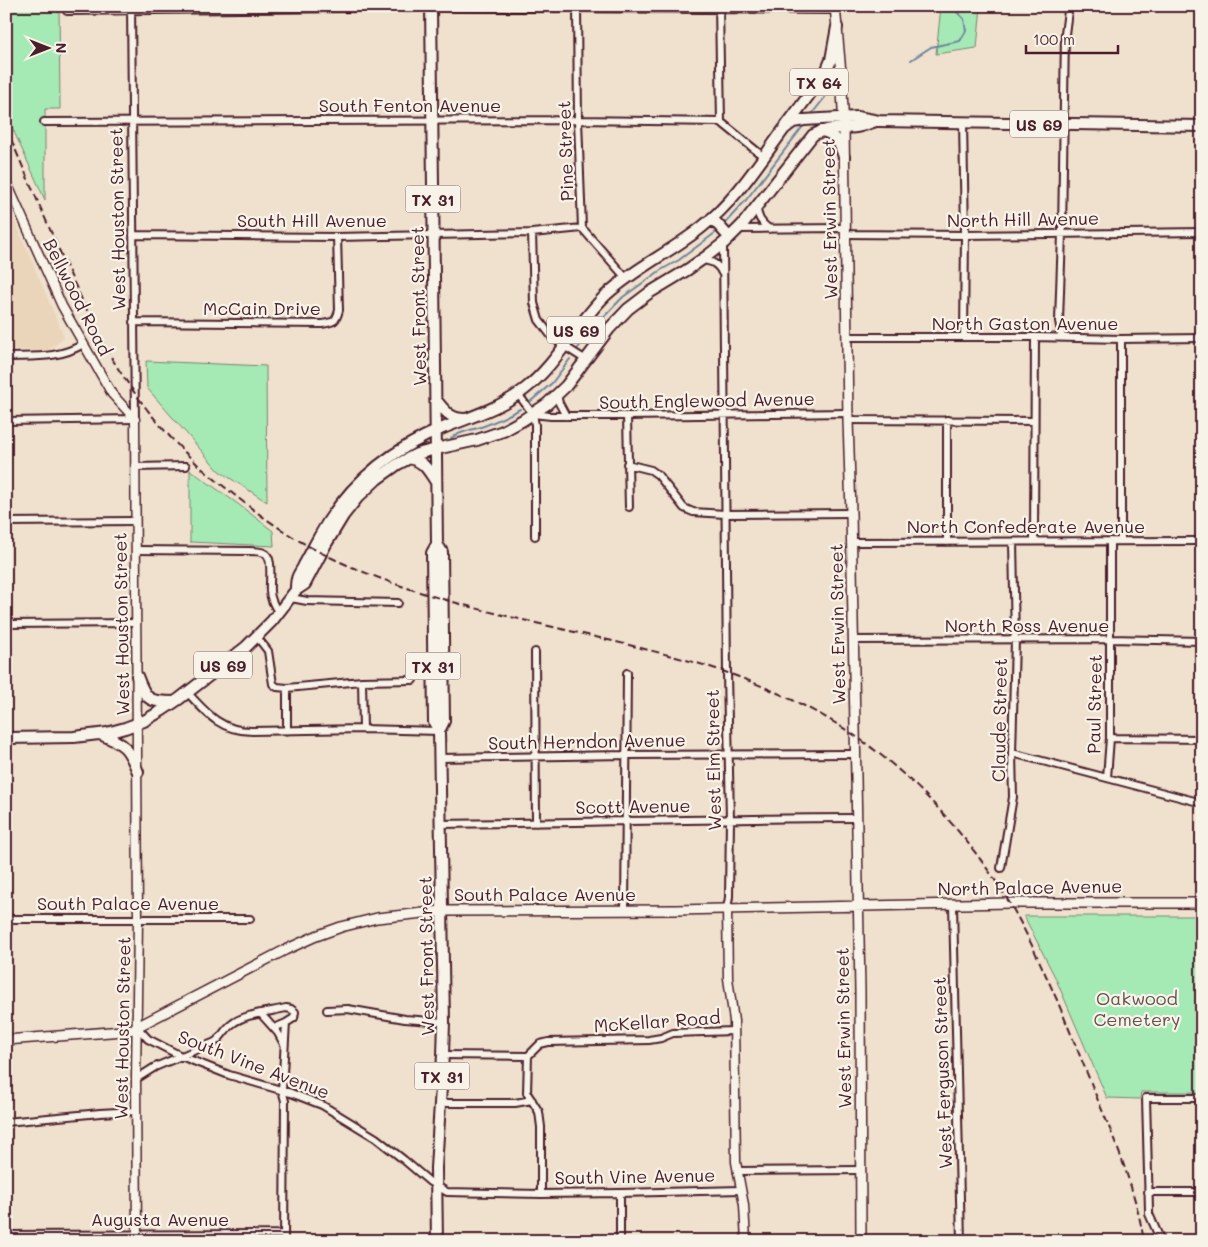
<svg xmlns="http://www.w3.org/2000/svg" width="1208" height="1247" viewBox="0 0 1208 1247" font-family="Mali,sans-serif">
<rect width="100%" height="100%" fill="#efe1cd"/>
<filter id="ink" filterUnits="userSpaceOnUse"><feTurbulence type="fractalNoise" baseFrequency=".02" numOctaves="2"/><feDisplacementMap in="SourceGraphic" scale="10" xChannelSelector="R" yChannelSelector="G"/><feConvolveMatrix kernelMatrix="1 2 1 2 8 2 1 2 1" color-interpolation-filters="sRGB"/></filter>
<g filter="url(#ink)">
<path fill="#ead5ba" d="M6,200L64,337L49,350H6Z"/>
<path fill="#a5e9b5" stroke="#788470" d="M6,6H59L60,109H45V200L6,114Z
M941,6H981L977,48L936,54Z
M146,361L266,366L267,502L219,471L147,388Z
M190,470L238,504L273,531L274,546L190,542Z
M1024,916H1202V1092H1141L1140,1099L1107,1098L1055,977Z"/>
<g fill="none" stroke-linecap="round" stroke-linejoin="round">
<path stroke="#6f839c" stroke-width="2" d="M911,60L931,47L960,41L966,31L964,19L951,6
M811,115L830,91
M726,222L746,200L804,125
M578,348L597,324L623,297L661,270L679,260L715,233
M531,401L552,383L570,359
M451,438C461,431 473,430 484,426C497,421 509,415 520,409"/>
<g stroke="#4a1f2b" stroke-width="10">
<path id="minor" d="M577,6L578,120L582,228L626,278
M719,6L721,122
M67,11L431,7L835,10
M44,122L578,120L721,122L764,157
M963,122L965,235L964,337
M757,207C757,217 761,223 769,229
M737,229L845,228
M532,233L534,303L539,320L552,337L564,346L586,360
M845,234L965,235L1202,232
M133,235L337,237L532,233L582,228
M723,243L727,673L730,819L729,897L727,909
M702,260C712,261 718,264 722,273
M133,322L322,324C334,322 336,322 339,310L337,237
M847,337H1035L1121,339L1202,338
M1062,337L1059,321L1062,234L1065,34L1068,11L1069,6
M1121,339V541
M6,357C33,356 60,359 83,344
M518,394L533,414L535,425V536
M557,395L559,403L566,416
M533,414L551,416H627L848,413
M627,416L629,507
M848,420L1034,421
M947,420V542
M6,421L135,419L131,6
M627,464L651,470L658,475L684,508L693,512L725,514L851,513
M135,467L186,466
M6,522L135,521
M1034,541L1035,337
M851,542L1202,541
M136,550L248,551C253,551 260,551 264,553C274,556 269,582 270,591C270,599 274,606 279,613
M291,598L307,601L398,603
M6,624L136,623
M257,637L268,651L273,684L277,687L287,688V731
M853,640L1110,639L1202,641
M535,652L536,823
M362,681L363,729
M287,688L362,681L413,680
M187,692C207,714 221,731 252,731L363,729L439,731
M1110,738L1202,739
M1012,753L1202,803
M439,758L626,755L855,754
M1107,778L1110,738V541
M441,824C580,823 718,818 857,818
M1001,868L1013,797L1012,753L1015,640L1013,542
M953,905L961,1241
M625,911L627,673
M6,919H250
M327,1010L348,1009L405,1019L444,1022
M261,1014L278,1033L284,1044
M137,1027L148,1039L181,1056L229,1075L291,1093L322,1105L376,1138L404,1160L430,1182L447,1192L541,1194L620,1193L741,1190
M443,1055L528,1056
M528,1056L540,1044L548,1042L649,1040L661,1038L673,1033L734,1031
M528,1056L527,1093L539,1112L541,1127V1194
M136,1079L155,1067L215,1042C222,1037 225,1029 232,1024C244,1014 270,1012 286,1008L291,1009L295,1012L294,1018L286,1023L274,1028
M440,1103H515L532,1100
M6,1122L100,1113L136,1111
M737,1171L861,1170
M1148,1192H1202
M6,1235L284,1234
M284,1241L285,1101L282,1090L286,1023
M620,1241V1193
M1161,1241L1149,1214V1210L1146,1098H1202"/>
</g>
<g stroke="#4a1f2b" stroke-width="11">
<path id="tertiary" d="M6,181L62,306L112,394L135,419L138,919L136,1079L137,1241
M727,909L728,978L734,1021L736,1162L744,1205L746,1241"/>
</g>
<g stroke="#4a1f2b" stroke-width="12">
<path id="secondary" d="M835,6L841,73L844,127L848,420L851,513L860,991L861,1241
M6,1040L123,1031L133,1029L285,950L316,936L341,927L377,918L442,911L676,910L1010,903H1202"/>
</g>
<g stroke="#4a1f2b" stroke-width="14">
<path id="primary" d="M431,6L437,544L442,552L444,721L439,731L444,1022L443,1055L436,1168L437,1241
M786,126L826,72L831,60L837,27
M821,131C836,133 840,144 844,157
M712,218L729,237
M436,400C445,411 450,419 465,419
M409,458C424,461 428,470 436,482
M437,544L432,553L434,722L439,731
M296,590C296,587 296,582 297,579C298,574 302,570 304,565C309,556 313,548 318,539C346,486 388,451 443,428C470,417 501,408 525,389C558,363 576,324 606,295C635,268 671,252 702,227C735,201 759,163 784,129L793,122L804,120L857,117L879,121L1202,126
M137,676C146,700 148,702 174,702
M100,734C125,744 128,747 138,772
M6,738L74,737L107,733L125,728L144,721L161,711L179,699L246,647L272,621L296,590L305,584L326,544L343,516L358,497L377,479L398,464L417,454L436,449L477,440L503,431L523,420L547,404L566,386L609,329L628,309L649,293L687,270L707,256L725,242L742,225L813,135C827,127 841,129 856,127C863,126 869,123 876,121"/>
</g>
<use href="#minor" stroke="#f7f3e8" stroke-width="6"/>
<use href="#tertiary" stroke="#f7f3e8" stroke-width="8"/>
<use href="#secondary" stroke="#f7f3e8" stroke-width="9"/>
<use href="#primary" stroke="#f7f3e8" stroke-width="10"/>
<path stroke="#4a1f2b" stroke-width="2" stroke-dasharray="8 4" stroke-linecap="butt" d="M6,128C29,181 51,233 75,285C90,316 104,348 123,376C143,406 167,436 194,461C204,471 216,480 227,489C260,516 295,541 334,559C419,599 513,617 604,639C645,649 688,659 728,673C770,688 813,708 851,733C915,776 973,841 1012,907C1029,937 1043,969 1057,1000C1071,1034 1085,1068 1099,1103C1118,1147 1136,1193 1144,1241"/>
</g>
</g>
<g text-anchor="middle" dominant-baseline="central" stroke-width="4.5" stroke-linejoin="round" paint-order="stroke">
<g fill="#f7f3e8" stroke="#7e5f64" stroke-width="1">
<rect x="790" y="68.5" width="58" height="27" rx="4"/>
<rect x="1010" y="110.5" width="58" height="27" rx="4"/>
<rect x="405.5" y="185.5" width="55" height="27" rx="4"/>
<rect x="547" y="316.5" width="58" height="27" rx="4"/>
<rect x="194" y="651.5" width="58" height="27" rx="4"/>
<rect x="405.5" y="652.5" width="55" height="27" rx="4"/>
<rect x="414.5" y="1062.5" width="55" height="27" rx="4"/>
</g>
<g font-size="16" font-weight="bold" fill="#4a1f2b">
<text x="819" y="82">TX 64</text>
<text x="1039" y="124">US 69</text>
<text x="433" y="199">TX 31</text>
<text x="576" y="330">US 69</text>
<text x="223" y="665">US 69</text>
<text x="433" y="666">TX 31</text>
<text x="442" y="1076">TX 31</text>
</g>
<g font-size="18" fill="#4a1f2b" stroke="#f7f3e8">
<text x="410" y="105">South Fenton Avenue</text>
<text transform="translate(565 151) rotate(-92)">Pine Street</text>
<text transform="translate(117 219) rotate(-91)">West Houston Street</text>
<text transform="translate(829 219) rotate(-91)">West Erwin Street</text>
<text transform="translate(1023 219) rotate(-1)">North Hill Avenue</text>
<text x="312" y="220">South Hill Avenue</text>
<text transform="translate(78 297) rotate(63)">Bellwood Road</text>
<text transform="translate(418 306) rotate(-91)">West Front Street</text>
<text x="262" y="308">McCain Drive</text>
<text x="1025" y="323">North Gaston Avenue</text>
<text transform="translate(707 400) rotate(-1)">South Englewood Avenue</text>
<text x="1026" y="526">North Confederate Avenue</text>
<text transform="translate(121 624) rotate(-91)">West Houston Street</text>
<text transform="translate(837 624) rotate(-91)">West Erwin Street</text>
<text x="1027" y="625">North Ross Avenue</text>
<text transform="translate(1094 704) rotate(-89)">Paul Street</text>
<text transform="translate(999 720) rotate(-89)">Claude Street</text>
<text transform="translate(587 741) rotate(-1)">South Herndon Avenue</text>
<text transform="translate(713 760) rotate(-91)">West Elm Street</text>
<text transform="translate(633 806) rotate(-1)">Scott Avenue</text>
<text transform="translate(1030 887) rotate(-1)">North Palace Avenue</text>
<text x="545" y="894">South Palace Avenue</text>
<text x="128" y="903">South Palace Avenue</text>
<text transform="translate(426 956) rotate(-91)">West Front Street</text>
<text transform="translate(657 1021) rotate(-4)">McKellar Road</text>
<text transform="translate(122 1028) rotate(-89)">West Houston Street</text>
<text transform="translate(843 1028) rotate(-91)">West Erwin Street</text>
<text transform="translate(254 1064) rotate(21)">South Vine Avenue</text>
<text transform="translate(942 1073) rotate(-92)">West Ferguson Street</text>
<text transform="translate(635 1176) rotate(-1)">South Vine Avenue</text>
<text x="160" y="1219">Augusta Avenue</text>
</g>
<g font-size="18" fill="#61524e" stroke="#f7f3e8">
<text x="1137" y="998">Oakwood<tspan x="1137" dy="21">Cemetery</tspan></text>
</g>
</g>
<rect width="1208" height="1247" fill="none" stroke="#f7f3e8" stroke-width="25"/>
<rect x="12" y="12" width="1183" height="1222" fill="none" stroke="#4a1f2b" stroke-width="2" filter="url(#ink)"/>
<g transform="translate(48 48) rotate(90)" stroke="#f7f3e8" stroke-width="4" paint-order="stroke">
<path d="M0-4L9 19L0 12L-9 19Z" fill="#4a1f2b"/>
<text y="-8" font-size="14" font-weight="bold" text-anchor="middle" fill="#4a1f2b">N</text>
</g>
<path d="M1026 45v8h92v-8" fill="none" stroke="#4a1f2b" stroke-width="2.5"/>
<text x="1033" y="45" font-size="15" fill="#4a1f2b" stroke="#f7f3e8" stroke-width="4" paint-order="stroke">100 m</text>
</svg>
